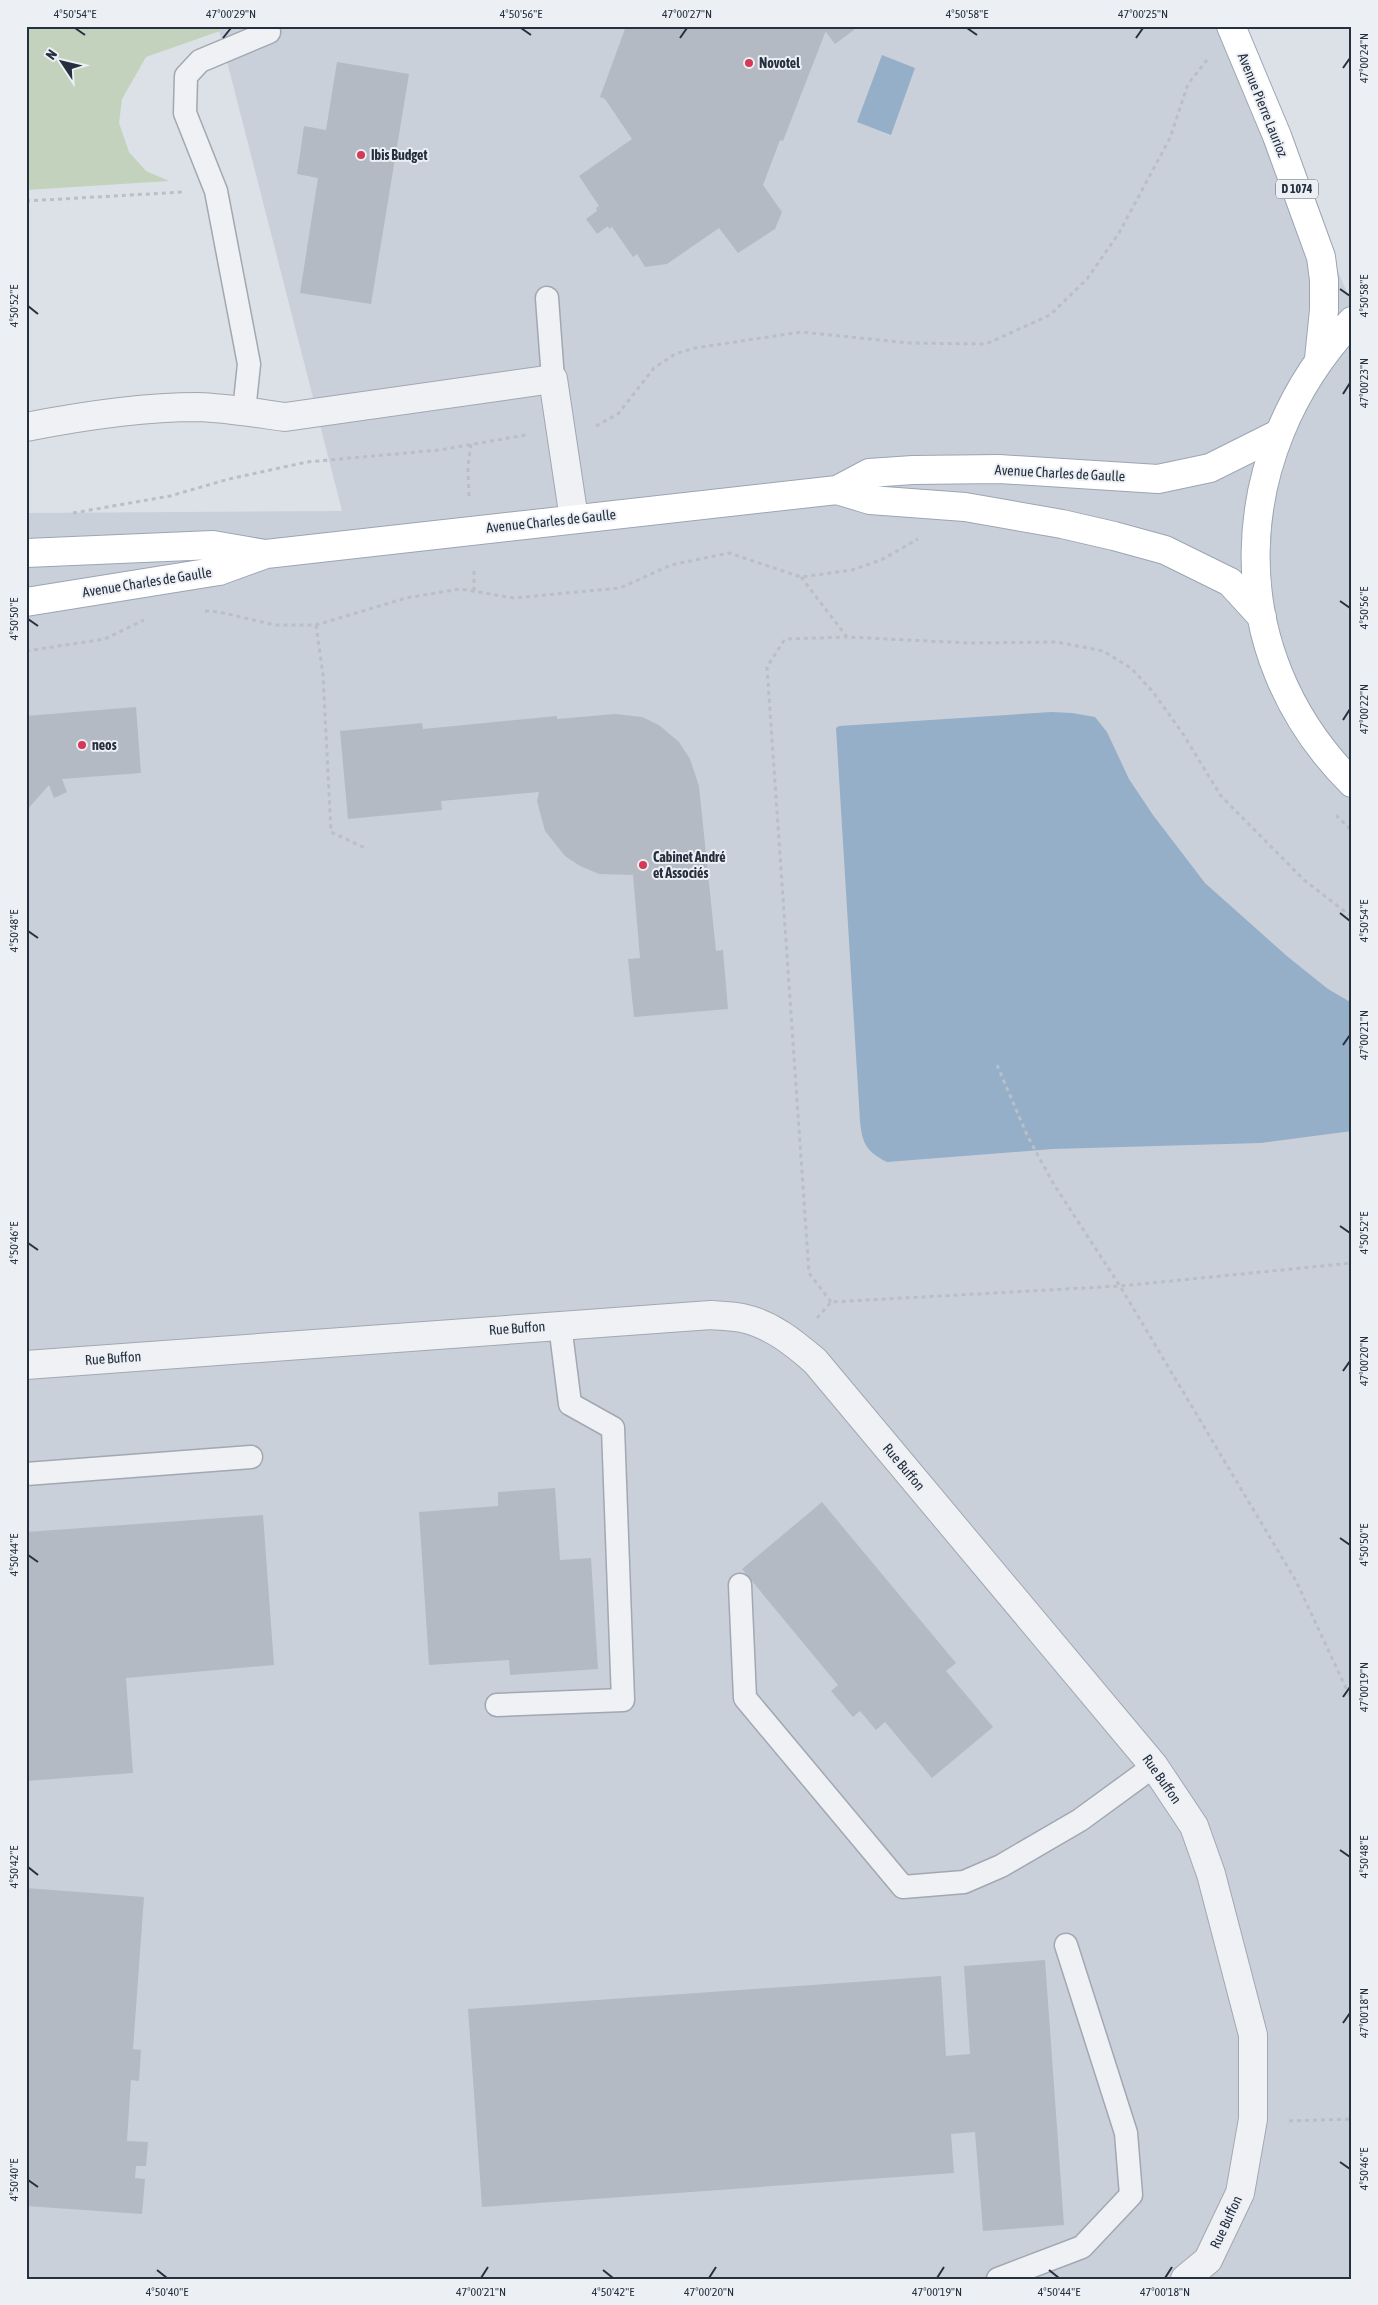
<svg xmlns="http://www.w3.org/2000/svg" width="1378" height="2305" viewBox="0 0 1378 2305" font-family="'Asap Condensed',sans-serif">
<rect width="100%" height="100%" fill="#dce1e7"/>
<path fill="#cad0d9" d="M218,26H1236L1352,305V2279H26V513L342,511Z"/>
<path fill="#c2d2bd" d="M26,26H219L220,31L146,57L122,99L119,123L129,152L146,171L169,181L26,190Z"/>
<path fill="#95afc9" d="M882,55L915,68L891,135L857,122Z
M1051,712L1072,713L1095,717L1107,732L1129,779L1153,815L1205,883L1288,957L1328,989L1352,1003V1131L1261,1143L1053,1149L887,1162C867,1152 862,1144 860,1121L836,728L839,726Z"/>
<path fill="#b3bac4" d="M626,26H852L854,30L835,44L826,32L825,33L783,141L780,140L763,185L782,212L775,229L738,253L719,228L667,264L645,267L637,254L633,257L612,227L609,229L608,226L597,234L586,219L597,211L596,208L599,206L579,176L632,139L605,99L600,97Z
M337,62L409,74L371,304L300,293L318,178L297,174L299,161L304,126L326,130Z
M136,707L141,773L62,779L67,792L54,798L49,785L26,811V716Z
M615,714L642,717L659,725L679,742L690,759L699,786L716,951L723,950L728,1009L634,1017L628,959L640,958L633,875L599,874L580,866L565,856L545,831L537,801L539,792L441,801L442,810L348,819L340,731L422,723L423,729L557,716V719Z
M555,1488L560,1560L591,1558L598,1669L510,1675L509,1660L429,1665L419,1512L498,1506V1492Z
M822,1502L956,1663L946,1671L993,1727L932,1778L885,1722L876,1730L860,1711L853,1717L831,1691L838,1685L742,1569Z
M263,1515L274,1665L126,1678L133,1773L26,1781V1532Z
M26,1888L144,1897L133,2049L141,2050L139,2081L131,2080L127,2141L148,2142L146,2166H136L135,2178L145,2179L142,2214L26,2206Z
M1045,1960L1064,2225L983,2231L975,2132L951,2134L954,2173L482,2207L468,2009L941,1976L946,2056L970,2054L964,1966Z"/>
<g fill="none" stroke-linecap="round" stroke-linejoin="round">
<g stroke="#a1a8b1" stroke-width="25">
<path id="service" d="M547,298L553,379
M244,411L249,364L216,191L185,113L186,76L200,61L269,32
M26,1474L251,1457
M740,1585L745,1698L903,1887L964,1882L1001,1866L1080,1820L1154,1766
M497,1705L623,1700L613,1428L570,1404L560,1325
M998,2279L1082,2247L1131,2195L1126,2133L1066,1945"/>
</g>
<g stroke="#a1a8b1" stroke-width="30">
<path id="minor" d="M26,427C82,416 141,407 198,407C227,408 256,413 285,417L553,379L574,519
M26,1365L711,1315C721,1316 732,1316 742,1318C771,1324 794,1343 815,1361L1154,1766L1194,1826L1211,1874L1253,2035V2119L1240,2193L1208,2260L1185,2279"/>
</g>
<g stroke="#9ba5b3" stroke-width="30">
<path id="primary" d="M1231,26L1277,136L1321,257L1324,280V310L1319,359
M1352,321C1227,454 1220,652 1352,783
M837,490L869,473L913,470L999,469L1158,479L1210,468L1278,434
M26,553L213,545L265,554
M26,602L219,571L266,554L837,490L870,500L965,507L1062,524L1114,536L1165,550L1230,582L1262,617"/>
</g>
<path stroke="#babfc5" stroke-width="3" stroke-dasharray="4 4" stroke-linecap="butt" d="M26,201L183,192
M596,426L618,414L654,368L675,354L695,348L801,332L909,343L986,344L1050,315L1087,279L1119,233L1170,138L1188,84L1207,60
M469,496L468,467L471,443
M73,513L170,496L229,479L307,462L439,450L526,435
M801,577L847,637L968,643L1057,642L1103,651L1131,668L1153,692L1183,734L1221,796L1304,880L1352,917
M474,591V567
M205,611L219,612L275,625H316L406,598L460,589L514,598L620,588L671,565L729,553L801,577L852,570L881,560L918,539
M316,625L323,675L331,832L365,848
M26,651L105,639L144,620
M1336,815L1352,831
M997,1065L1027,1135L1053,1183L1120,1286L1296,1581L1352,1701
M831,1302L809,1273L767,667L785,639L847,637
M817,1318L831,1302L1120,1286L1352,1263
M1289,2121L1352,2119"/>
<use href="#service" stroke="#eff1f5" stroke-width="22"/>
<use href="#minor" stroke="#eff1f5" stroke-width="28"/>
<use href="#primary" stroke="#fff" stroke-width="28"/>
</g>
<path fill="none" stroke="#252f3e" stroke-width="2" d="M75,28L85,35M521,28L531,35M967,28L977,35M223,38L231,28M680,38L687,28M1136,38L1143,28M1343,68L1350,58M1340,289L1350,296M28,306L38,314M1343,394L1350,383M1340,601L1350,608M28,619L38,626M1343,720L1350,709M1340,913L1350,921M28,931L38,938M1343,1045L1350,1035M1340,1226L1350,1233M28,1243L38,1250M1343,1371L1350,1361M1340,1538L1350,1545M28,1555L38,1562M1343,1697L1350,1687M1340,1850L1350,1857M28,1867L38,1875M1343,2023L1350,2013M1340,2162L1350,2169M28,2180L38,2187M157,2270L167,2278M603,2270L613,2278M1049,2270L1059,2278M481,2278L488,2267M709,2278L716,2267M937,2278L944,2267M1165,2278L1172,2267"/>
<g fill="#d43a53" stroke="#ecf0f5" stroke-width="2">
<circle cx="749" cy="63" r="5"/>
<circle cx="361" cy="155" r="5"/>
<circle cx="82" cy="745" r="5"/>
<circle cx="643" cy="865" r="5"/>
</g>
<g text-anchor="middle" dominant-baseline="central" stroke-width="4" stroke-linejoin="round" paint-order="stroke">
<rect fill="#ecf0f5" stroke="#616975" stroke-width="1" x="1276" y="179.5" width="42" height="19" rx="4"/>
<g font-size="12" font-weight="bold" fill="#252f3e">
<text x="1297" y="189">D 1074</text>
</g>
<g font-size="14" font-weight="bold" fill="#252f3e" stroke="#ecf0f5" text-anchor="start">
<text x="759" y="63">Novotel</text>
<text x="371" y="155">Ibis Budget</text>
<text x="92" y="745">neos</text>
<text x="653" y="857">Cabinet André<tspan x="653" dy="16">et Associés</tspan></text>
</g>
<g font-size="14" fill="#252f3e" stroke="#ecf0f5">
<text transform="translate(1263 105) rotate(68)">Avenue Pierre Laurioz</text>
<text transform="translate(1060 473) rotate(3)">Avenue Charles de Gaulle</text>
<text transform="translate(551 521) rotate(-6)">Avenue Charles de Gaulle</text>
<text transform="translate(147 582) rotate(-9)">Avenue Charles de Gaulle</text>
<text transform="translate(517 1328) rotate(-4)">Rue Buffon</text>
<text transform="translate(113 1358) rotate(-4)">Rue Buffon</text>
<text transform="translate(904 1467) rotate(50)">Rue Buffon</text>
<text transform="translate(1162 1779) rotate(55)">Rue Buffon</text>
<text transform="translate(1226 2222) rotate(-65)">Rue Buffon</text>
</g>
</g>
<rect width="1378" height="2305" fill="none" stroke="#ecf0f5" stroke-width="55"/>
<g transform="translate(62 62) rotate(305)" stroke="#ecf0f5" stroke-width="4" paint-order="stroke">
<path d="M0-4L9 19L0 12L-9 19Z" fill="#252f3e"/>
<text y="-8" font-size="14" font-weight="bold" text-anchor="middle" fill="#252f3e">N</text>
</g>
<rect x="28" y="28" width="1322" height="2250" fill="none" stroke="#252f3e" stroke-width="2"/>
<g font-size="12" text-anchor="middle" fill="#252f3e">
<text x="75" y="18">4°50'54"E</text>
<text x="231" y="18">47°00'29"N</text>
<text x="521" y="18">4°50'56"E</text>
<text x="687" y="18">47°00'27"N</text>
<text x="967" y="18">4°50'58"E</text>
<text x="1143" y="18">47°00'25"N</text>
<text transform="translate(1364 58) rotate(-90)" y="4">47°00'24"N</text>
<text transform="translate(1364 296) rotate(-90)" y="4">4°50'58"E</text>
<text transform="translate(14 306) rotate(-90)" y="4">4°50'52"E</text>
<text transform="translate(1364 383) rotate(-90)" y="4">47°00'23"N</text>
<text transform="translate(1364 608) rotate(-90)" y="4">4°50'56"E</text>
<text transform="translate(14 619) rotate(-90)" y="4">4°50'50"E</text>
<text transform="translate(1364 709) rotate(-90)" y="4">47°00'22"N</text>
<text transform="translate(1364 921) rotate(-90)" y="4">4°50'54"E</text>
<text transform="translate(14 931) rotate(-90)" y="4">4°50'48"E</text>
<text transform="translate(1364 1035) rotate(-90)" y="4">47°00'21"N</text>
<text transform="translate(1364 1233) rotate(-90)" y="4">4°50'52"E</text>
<text transform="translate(14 1243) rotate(-90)" y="4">4°50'46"E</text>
<text transform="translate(1364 1361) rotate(-90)" y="4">47°00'20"N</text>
<text transform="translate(1364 1545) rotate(-90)" y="4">4°50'50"E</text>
<text transform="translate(14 1555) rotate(-90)" y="4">4°50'44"E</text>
<text transform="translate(1364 1687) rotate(-90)" y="4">47°00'19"N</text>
<text transform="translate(1364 1857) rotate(-90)" y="4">4°50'48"E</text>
<text transform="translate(14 1867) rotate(-90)" y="4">4°50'42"E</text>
<text transform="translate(1364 2013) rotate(-90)" y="4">47°00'18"N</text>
<text transform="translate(1364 2169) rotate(-90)" y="4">4°50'46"E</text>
<text transform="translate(14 2180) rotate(-90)" y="4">4°50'40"E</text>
<text x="167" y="2296">4°50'40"E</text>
<text x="481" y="2296">47°00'21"N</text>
<text x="613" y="2296">4°50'42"E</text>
<text x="709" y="2296">47°00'20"N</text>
<text x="937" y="2296">47°00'19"N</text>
<text x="1059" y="2296">4°50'44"E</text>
<text x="1165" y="2296">47°00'18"N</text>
</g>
</svg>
